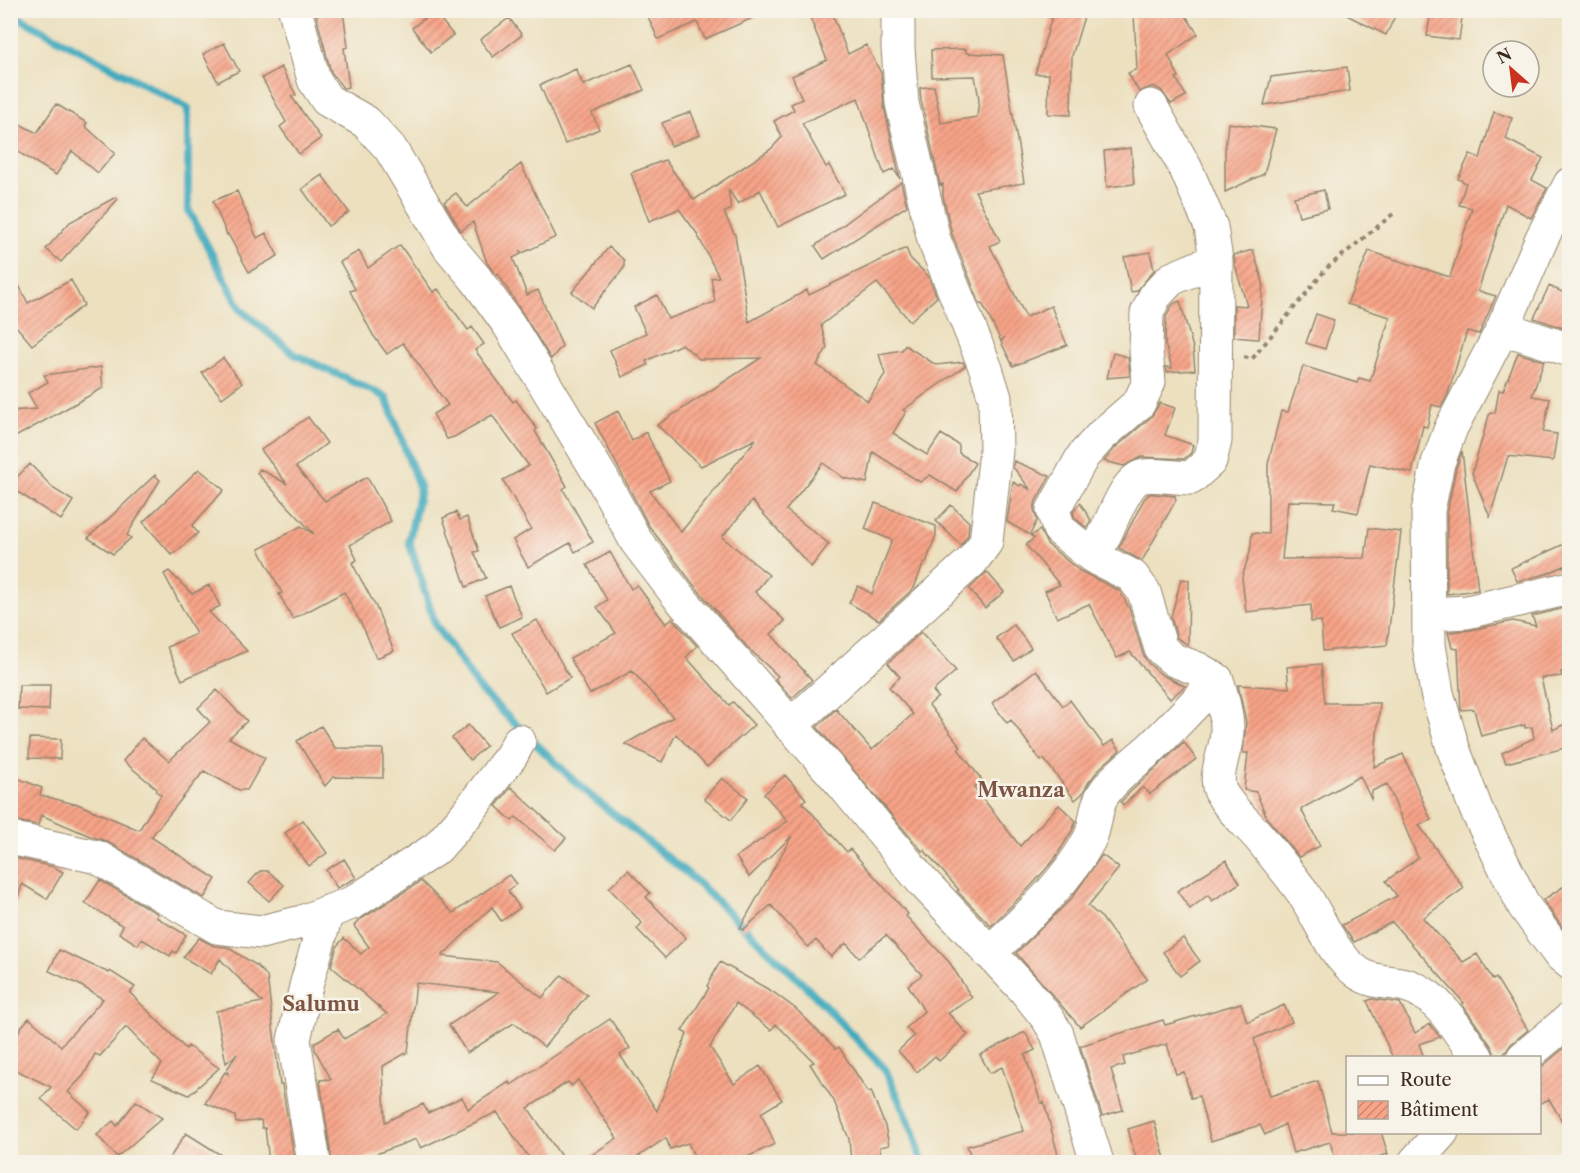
<svg xmlns="http://www.w3.org/2000/svg" width="1580" height="1173" viewBox="0 0 1580 1173" font-family="'Libre Caslon Text',serif">
<defs>
<pattern id="building-hatch" width="6" height="6" patternUnits="userSpaceOnUse" patternTransform="scale(1.5)"><rect width="6" height="6" fill="#f8a488"/><path d="M-1 1l2-2M0 6l6-6M5 7l2-2" fill="none" stroke="#ca866f"/></pattern>
</defs>
<rect width="100%" height="100%" fill="#f7f3e8"/>
<filter id="ink" filterUnits="userSpaceOnUse"><feTurbulence type="fractalNoise" baseFrequency=".0167" numOctaves="2"/><feDisplacementMap in="SourceGraphic" scale="12" xChannelSelector="R" yChannelSelector="G"/><feConvolveMatrix kernelMatrix="1 2 1 2 8 2 1 2 1" color-interpolation-filters="sRGB"/></filter>
<filter id="wash" filterUnits="userSpaceOnUse"><feTurbulence type="fractalNoise" baseFrequency=".008" numOctaves="4" result="noise"/><feDisplacementMap in="SourceGraphic" scale="24" xChannelSelector="R" yChannelSelector="G"/><feGaussianBlur stdDeviation="1.35" result="paint"/><feColorMatrix in="noise" values="0 0 0 0 0 0 0 0 0 0 0 0 0 0 0 0 0 1.4 0 .05"/><feComposite in="paint" operator="in"/></filter>
<g filter="url(#wash)">
<rect width="100%" height="100%" fill="#ece0bf"/>
<g fill="none" stroke-linecap="round" stroke-linejoin="round">
<path stroke="#3faabe" stroke-width="8" d="M10,13L188,108V209L241,310L294,354L386,397L420,489L409,541L435,624L480,690L586,792L688,874L809,989L885,1069L914,1133L922,1162"/>
</g>
<g id="blocks">
<path fill="url(#building-hatch)" d="M645,10H771L705,39L697,22L658,39Z
M807,10H831L848,54L866,45L881,73L884,107L900,179L894,169L884,174L858,98L802,123L826,167L829,165L845,194L778,227L760,190L738,204L728,189L731,209L724,213L735,235L749,322L807,290L809,295L906,248L910,258L928,276L937,297L910,321L877,283L821,325L827,348L817,365L868,401L885,374L879,354L902,350L905,345L936,365L963,362L965,366L903,410L906,412L893,433L927,455L941,434L959,445V453L975,463L957,492L930,475L920,482L873,452L867,483L844,478L823,463L786,510L829,544L811,567L752,501L722,537L769,575L755,592L785,621L771,634L812,680L792,698L775,679L778,676L748,648L693,584L649,526L595,423L618,411L632,441L646,432L670,481L650,491L681,532L756,439L701,466L657,425L761,358L699,359L682,344L646,361L648,365L622,377L610,350L646,333L634,307L657,295L668,319L715,302L711,278L719,277L696,232L679,209L649,221L631,173L665,160L694,200L771,149L782,137L774,121L794,110L791,104L802,99L792,76L827,60Z
M1054,10H1086L1072,56L1071,115L1048,114L1049,74H1035Z
M1182,10L1198,34L1168,55L1179,77L1176,78L1186,96L1171,104L1161,90L1153,86L1139,92L1128,73L1137,69L1134,14Z
M1337,10H1398L1386,35Z
M1431,10H1463L1459,40L1427,36Z
M343,11L348,47L344,48L349,87L343,88L331,72L316,15Z
M434,11L453,35L431,52L412,28Z
M509,18L522,35L493,57L480,40Z
M224,43L239,71L218,82L203,54Z
M966,49V53L1003,55L1024,183L975,191L1000,241L990,246L1026,317L1051,306L1067,345L1013,366L1001,342L1004,338L1001,341L982,303L980,304L952,234L943,196V184L940,185L921,100L920,88L934,86L941,123L977,117L979,99L975,76L932,77L931,50Z
M632,64L644,90L592,113L599,129L565,144L540,85L576,69L583,85Z
M281,67L296,95L291,96L321,138L299,154L280,127L286,122L262,78Z
M1347,67L1350,91L1264,105L1271,77Z
M56,104L87,123L85,126L115,153L98,173L72,151L56,175L10,147V119L37,133Z
M691,112L700,135L671,146L662,123Z
M1494,112L1512,118L1506,139L1543,158L1532,180L1547,188L1531,218L1506,204L1478,291L1496,296L1479,334L1467,331L1448,394L1441,407L1432,405L1427,427L1423,426L1412,473L1370,464L1358,513L1333,508L1335,502L1288,501L1282,559L1365,558L1369,528L1401,532L1387,645L1323,651L1321,621L1311,622V605L1246,612L1242,577L1250,552L1252,533L1268,534V464L1281,411L1288,412L1303,366L1357,383L1359,378L1370,381L1390,317L1347,304L1369,251L1450,277L1472,208L1459,205L1466,183L1458,179L1470,154L1480,158Z
M1228,123L1276,129L1264,174L1225,192V150Z
M1131,148L1134,184L1107,187L1104,151Z
M521,164L556,237L523,253L519,250L521,254L513,258L527,295L538,290L562,346L551,359L498,274L496,275L487,263L473,222L461,231L444,202L456,193L467,207Z
M322,175L349,212L328,226L302,189Z
M901,182L907,206L824,259L815,246Z
M1324,190L1328,209L1299,216L1294,197Z
M237,191L257,238L266,233L278,256L249,272L228,234L227,235L213,201Z
M116,197L118,199L61,262L46,249L70,222Z
M400,245L433,292L438,289L468,330L472,327L484,344L475,350L513,402L516,400L537,429L535,431L567,486L563,489L593,542L575,552L570,543L528,567L513,540L531,529L503,480L529,466L492,415L454,437L447,439L433,414L448,405L403,343L387,354L373,335L350,291L355,289L340,262L359,251L368,268Z
M609,247L624,260V268L592,308L572,292Z
M1253,250L1263,282L1259,339H1257L1234,337V305L1247,306L1235,265L1234,255Z
M1150,252L1154,270L1137,291L1131,292L1124,257Z
M10,268L28,303L71,280L84,305L32,345L10,319Z
M1549,286L1569,295V322L1566,329L1534,318Z
M1180,301L1193,348L1195,370L1167,372L1166,367L1172,368L1165,344L1166,317L1171,307L1175,303Z
M1316,314L1334,320L1325,349L1306,343Z
M1113,353L1128,357L1130,376L1107,378Z
M1518,353L1544,361L1532,396L1550,399L1543,432L1557,434L1553,461L1508,456L1490,517L1472,473L1490,412L1495,413L1499,390L1503,391Z
M223,358L242,383L222,398L202,373Z
M101,367L103,388L10,440V411L37,409L28,393L48,382L44,375Z
M1160,403L1175,408L1165,435L1193,445L1191,453L1184,459L1142,457L1124,466L1104,461L1115,448L1151,417Z
M308,417L327,443L296,467L325,501L367,477L391,521L350,545L357,560L352,563L376,607L394,651L376,658L365,631L344,592L293,619L279,594L282,593L259,549L301,526L314,534L257,473L260,469L287,484L261,450Z
M1462,451L1478,590L1447,594V513L1456,468Z
M1014,461L1050,476L1036,501L1034,509L1037,520L1030,535L1007,522L1013,482L1020,486L1021,484L1031,490L1013,467Z
M30,464L54,489L73,501L61,520L10,487V484Z
M199,469L224,490L192,526L198,533L172,555L143,522Z
M155,475L160,480L127,535L131,538L113,554L88,538Z
M1154,494L1175,496L1176,500L1142,561L1119,548L1144,499L1149,494Z
M875,503L936,526V535L926,563L924,562L914,588L879,620L849,603L858,586L872,594L892,540L865,529Z
M1080,503L1091,520L1087,528L1075,518L1073,512Z
M951,505L969,522L968,535L961,545L936,521Z
M456,512L460,520L467,517L479,551L474,552L486,578L466,587L443,518Z
M1040,530L1047,544L1080,571L1120,591L1129,608L1143,654L1148,663L1162,675L1185,686L1170,699L1130,652L1117,658L1089,604L1057,618L1045,591L1060,585L1026,545L1034,538L1031,536Z
M1569,542V564L1546,574L1517,581L1511,568Z
M610,552L631,589L637,585L666,624L672,618L697,646L686,657L729,705L733,702L754,725L707,767L676,734L662,762L625,744L673,717L632,671L590,694L570,658L616,633L597,607L607,600L587,565Z
M169,571L192,594L209,585L220,606L209,612L247,651L182,680L167,647L196,634L164,574Z
M987,572L1004,592L985,608L969,589Z
M1181,579L1189,580L1188,645L1177,638L1171,617Z
M509,586L522,617L499,627L485,596Z
M1569,607V670L1561,672L1562,676L1541,678L1553,730L1569,722V747L1506,763L1502,753L1534,738L1532,727L1525,728V725L1481,736L1474,709L1461,710L1458,649L1452,648L1448,632L1471,630L1513,621L1536,626L1532,616Z
M537,620L570,678L546,692L512,633Z
M1014,625L1031,648L1014,661L996,638Z
M921,632L956,671L933,691L938,697L929,705L961,747L958,749L982,780L974,787L1020,846L1059,805L1076,821L1072,831L1054,860L1030,887L991,926L957,891L959,890L924,850L922,851L817,727L836,709L872,750L913,714L889,687L900,677L888,663Z
M1321,664L1325,703H1380L1374,767L1403,754L1431,820L1419,825L1464,888L1423,918L1463,962L1477,954L1493,980L1496,978L1528,1030L1511,1044L1505,1053L1498,1058H1496L1492,1047L1462,1004L1464,1003L1392,922L1354,942L1342,925L1397,896L1386,881L1418,858L1387,784L1372,791L1371,799L1360,776L1301,809L1320,846L1299,857L1267,818L1256,792L1244,790L1248,753H1243L1246,722L1238,685L1289,688L1287,667Z
M1036,670L1063,706L1070,700L1104,746L1113,740L1120,750L1100,768L1089,782L1082,794L1075,800L1044,759L1041,761L1011,720L1007,723L992,703Z
M19,685H50L49,710L18,709Z
M217,690L247,721L229,738L265,758L247,790H239L204,771L151,837L216,879L204,898L106,841L90,836L41,815L38,825L10,820V775L42,788L40,795L74,804L75,803L139,830L161,795L156,791L157,789L123,761L142,738L169,761L210,722L198,708Z
M468,725L486,746L470,760L452,738Z
M321,726L335,748L383,749V778L333,777L325,786L297,741Z
M30,738L61,739L60,759L29,758Z
M1184,742L1196,759L1150,794L1143,787L1123,805L1121,802L1128,794Z
M785,775L806,799L802,802L847,852L850,849L908,914L906,916L950,963L972,998L948,1013L968,1035L939,1061L935,1056L917,1072L898,1051L914,1036L906,1028L924,1011L908,985L922,975L886,935L859,958L846,943L831,957L816,940L808,947L771,905L743,930L740,928L792,836L749,877L736,857L788,821L764,794Z
M722,778L748,798L731,820L704,799Z
M511,787L566,838L555,850L516,817L512,821L496,806Z
M303,820L327,853L309,866L285,833Z
M1102,855L1119,868L1088,906L1102,918L1147,979L1080,1027L1016,953L1071,899Z
M10,857L54,867L63,872L47,899L22,884L17,902H10Z
M344,859L356,878L337,888L326,870Z
M1226,860L1240,883L1212,901L1208,895L1190,909L1177,891Z
M628,870L650,893L646,897L686,938L665,958L637,929L642,923L609,888Z
M260,871H268L284,885L269,901L249,883Z
M509,875L516,884L508,891L520,908L501,921L492,907L442,956L497,962L542,998L562,975L587,995L544,1047L514,1023L467,1053L449,1025L499,992L416,983L408,1052L383,1066L385,1122L423,1104L428,1113L462,1097L468,1109L509,1082L511,1085L610,1019L630,1048L620,1055L657,1111L687,1034L682,1031L709,988L707,986L720,962L773,992L796,1009L836,1049L839,1047L868,1092L871,1091L885,1126L889,1145L880,1147L881,1162H851L849,1139L834,1101L810,1064L814,1062L776,1024L771,1030L736,1003L710,1047L734,1084L760,1066L782,1100L761,1113L775,1144L736,1162H697L688,1143L670,1149L666,1138L630,1162H581L617,1138L578,1080L572,1086L568,1082L528,1108L565,1162H532L497,1112L421,1148L416,1139L355,1162H332L320,1080L331,1079L315,1050L314,1043L338,1029L344,1039L387,1014L331,966L337,946L344,938L361,954L369,947L354,926L358,921L421,881L453,913Z
M100,880L158,914L156,917L186,935L176,953L173,951L170,956L142,939L138,945L119,933L123,926L85,903Z
M1569,883V937L1543,900Z
M199,938L214,946L227,947L256,965L267,976L280,1085H282L295,1162H269L265,1128H262L261,1120L236,1123L235,1116L205,1103L225,1072L228,1074L227,1069L237,1054L226,1063L216,1011L262,1002L220,959L211,974L183,957Z
M1183,938L1200,961L1180,976L1163,952Z
M59,950L109,973L110,971L135,987L130,993L186,1049L188,1046L219,1068L189,1095L152,1079L162,1064L126,1027L100,1056L95,1054L84,1075L68,1092L90,1112L76,1129L41,1099L51,1087L10,1067V1049L21,1027L29,1018L61,1046L103,999L78,984L49,971Z
M1372,999L1400,1003L1415,1033L1430,1024L1432,1027L1440,1037L1419,1044L1424,1058H1393L1367,1001Z
M1241,1003L1247,1022L1284,1005L1292,1022L1254,1039L1270,1096L1318,1081L1332,1132H1381L1388,1154L1360,1162H1336L1330,1142L1293,1153L1285,1124L1265,1135L1260,1125L1211,1141L1199,1096L1191,1098L1184,1072L1176,1074L1167,1044L1123,1057L1125,1065L1111,1069L1123,1110L1102,1116L1080,1046L1163,1020L1165,1025Z
M1025,1032L1035,1050L1025,1055L1041,1103L1044,1102L1060,1162H973L967,1146L1024,1131L1002,1067L990,1073L980,1055Z
M1569,1044V1133L1549,1099L1539,1104V1069Z
M136,1101L162,1118L117,1157L97,1135L113,1121L117,1126Z
M1154,1121L1166,1162H1137L1128,1129Z
M186,1133L232,1162H167Z"/>
</g>
</g>
<g filter="url(#ink)">
<use href="#blocks" fill-opacity="0" stroke="#94856e" stroke-width="1.5"/>
<g fill="none" stroke-linecap="round" stroke-linejoin="round">
<g stroke="#94856e" stroke-width="35">
<path id="minor" d="M295,10L314,80L327,100L366,122L390,148L449,247L476,279L509,325L603,480L636,541L678,596L844,786L922,881L1025,990L1048,1019L1057,1034L1097,1162
M1570,184L1542,238L1503,328L1451,428L1438,463L1428,511L1429,645L1437,693L1453,748L1476,809L1524,906L1559,954L1570,963
M1216,260L1171,279L1155,296L1147,313L1146,351L1149,382L1139,403L1102,435L1083,456L1053,510L1059,529L1092,556L1132,576L1144,592L1161,649L1174,660L1198,669L1217,680C1222,696 1227,713 1227,729C1228,747 1215,770 1219,787C1223,803 1248,824 1259,837C1273,854 1288,872 1301,890C1320,917 1330,952 1357,972C1371,983 1389,981 1405,985C1439,994 1458,1031 1477,1058
M1503,328L1570,350
M1092,556C1109,538 1121,480 1144,476C1156,474 1178,478 1191,478L1210,461L1215,441L1216,260L1211,227L1186,169L1151,106
M1429,614L1467,612L1570,588
M790,726L972,561L986,542L996,451L995,398L986,369L934,240L902,103L898,48V10
M10,838L97,857L217,927L261,932L302,922L354,902L437,848L465,816L511,756L519,741
M989,953C1025,919 1066,884 1089,840C1097,826 1094,807 1104,793C1116,776 1134,763 1150,749C1173,727 1195,703 1217,680
M1523,1058L1570,1019
M314,1162L294,1040L306,986L327,912
M1415,1162L1442,1132"/>
</g>
<path stroke="#94856e" stroke-width="4" stroke-dasharray="4.5 4.5" stroke-linecap="butt" d="M1244,357L1252,359L1327,268L1393,214"/>
<use href="#minor" stroke="#fff" stroke-width="33"/>
</g>
</g>
<g text-anchor="middle" dominant-baseline="central" stroke-width="5" stroke-linejoin="round" paint-order="stroke">
<g font-size="20" font-weight="bold" fill="#7d5543" stroke="#f7f3e8">
<text x="1021" y="790">Mwanza</text>
<text x="321" y="1004">Salumu</text>
</g>
</g>
<rect width="1580" height="1173" fill="none" stroke="#f7f3e8" stroke-width="36"/>
<rect x="1346" y="1056" width="195" height="78" fill="#f7f3e8" stroke="#aca397" stroke-width="1.5"/>
<rect x="1358" y="1076" width="30" height="9" fill="#ffffff" stroke="#aca397" stroke-width="1.5"/>
<text x="1400" y="1086" font-size="18" fill="#3b2a1e">Route</text>
<rect x="1358" y="1101" width="30" height="18" fill="url(#building-hatch)" stroke="#aca397" stroke-width="1.5"/>
<text x="1400" y="1116" font-size="18" fill="#3b2a1e">Bâtiment</text>
<g transform="translate(1511 69) rotate(332)"><circle r="28" fill="#f7f3e8" stroke="#aca397" stroke-width="1.5"/>
<path d="M0-4.5L10 22L0 15L-10 22Z" fill="#c8321e"/>
<text y="-9" font-size="16" font-weight="bold" text-anchor="middle" fill="#3b2a1e">N</text>
</g>
</svg>
